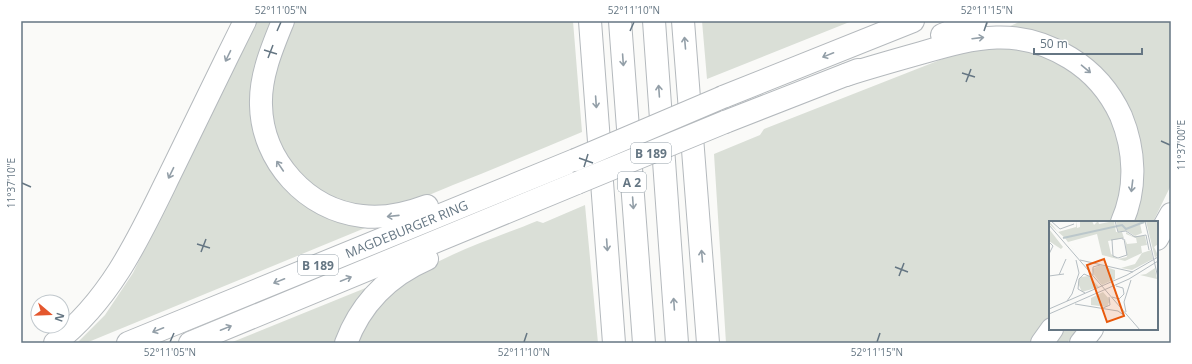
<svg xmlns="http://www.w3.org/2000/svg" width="1192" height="364" viewBox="0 0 1192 364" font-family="'Open Sans',sans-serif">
<rect width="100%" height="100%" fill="#fafaf8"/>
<path fill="#dadfd7" d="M256,21H272C263,43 253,64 251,88C244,159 294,221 365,226V228L86,343H77L105,315L133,273Z
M294,21H573L582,132C539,150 496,168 453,185C431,194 407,206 384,208C372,209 359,206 348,203C300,187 270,148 271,96C272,71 285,44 294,21Z
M702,21H852L707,79Z
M1021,21H1171V185L1153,222H1133L1128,110L1008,28V27Z
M988,48H1008L1045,55L1076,73L1101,99L1118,131L1124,178L1113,222H1050V317L1032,343H726L714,154L760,135L764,129L950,56Z
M585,205L598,343H356C364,325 375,307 390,293C427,259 491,240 537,221L543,223Z
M368,287L337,343H230Z
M1065,329H1078L1067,343H1056Z"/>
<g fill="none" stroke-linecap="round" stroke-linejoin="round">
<g stroke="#b4b9bd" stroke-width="24">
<g id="highway">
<path d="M283,21C272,48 260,76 261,105C262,161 307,210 362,216C385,219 406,214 427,206"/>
<path d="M590,21L614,343"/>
<path d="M620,21L644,343"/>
<path d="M654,21L677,343"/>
<path d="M683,21L708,343"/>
<path d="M942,35L976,21"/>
<path d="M846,75C871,67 896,60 921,53C976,37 1018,26 1070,58C1093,72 1110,92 1121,116C1135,150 1137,188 1122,222"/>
<path d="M723,97L913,21"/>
<path d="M725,122L858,70"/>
<path d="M1157,239L1171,214"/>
<path d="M55,343C114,297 142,231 174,166C198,117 221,69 245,21"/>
<path id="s1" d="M128,343L575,160"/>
<path d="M190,343L577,183"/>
<path d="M346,343C361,303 388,276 427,259"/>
<path d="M1042,343L1052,329"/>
<path d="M1081,343L1092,329"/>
</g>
</g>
<use href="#highway" stroke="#fff" stroke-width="22"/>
<g stroke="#b4b9bd" stroke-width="24" stroke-linecap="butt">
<path id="highway-bridge" d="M575,160L723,97
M577,183L725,122"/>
</g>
<use href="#highway-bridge" stroke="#fff" stroke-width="22"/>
</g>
<defs><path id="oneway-shaft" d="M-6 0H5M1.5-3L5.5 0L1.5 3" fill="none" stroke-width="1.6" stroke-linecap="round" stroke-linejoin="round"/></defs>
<g stroke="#939fa8">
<use href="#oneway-shaft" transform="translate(978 38) rotate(-7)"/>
<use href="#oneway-shaft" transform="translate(685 43) rotate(-95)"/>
<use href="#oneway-shaft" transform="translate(828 55) rotate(158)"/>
<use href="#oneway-shaft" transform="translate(228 56) rotate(116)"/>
<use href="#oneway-shaft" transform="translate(623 60) rotate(86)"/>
<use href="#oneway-shaft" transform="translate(1086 69) rotate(40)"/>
<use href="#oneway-shaft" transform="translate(659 91) rotate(-94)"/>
<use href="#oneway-shaft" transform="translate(596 102) rotate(86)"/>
<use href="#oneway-shaft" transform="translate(280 166) rotate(-124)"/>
<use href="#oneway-shaft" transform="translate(171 173) rotate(116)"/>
<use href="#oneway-shaft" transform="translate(1132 186) rotate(97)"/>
<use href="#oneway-shaft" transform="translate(633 203) rotate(86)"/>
<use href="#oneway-shaft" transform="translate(393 216) rotate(174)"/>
<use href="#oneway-shaft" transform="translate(607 245) rotate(86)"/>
<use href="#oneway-shaft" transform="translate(702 256) rotate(-95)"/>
<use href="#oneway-shaft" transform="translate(346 279) rotate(-22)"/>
<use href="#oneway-shaft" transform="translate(279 281) rotate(158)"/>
<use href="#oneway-shaft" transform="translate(674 304) rotate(-94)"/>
<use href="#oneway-shaft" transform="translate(226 328) rotate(-22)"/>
<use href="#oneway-shaft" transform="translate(158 330) rotate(158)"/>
</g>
<path fill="none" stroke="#657683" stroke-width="1.5" d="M277,31L281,22M630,31L634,22M984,31L987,22M264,50L277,54M268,58L273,45M962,73L975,77M966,82L971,69M1161,141L1170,145M579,158L593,163M584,167L588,154M22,183L31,187M197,244L210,248M201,252L206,239M895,267L908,272M899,276L904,263M170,342L174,333M524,342L527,333M877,342L880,333"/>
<g text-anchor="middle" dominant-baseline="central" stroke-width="4" stroke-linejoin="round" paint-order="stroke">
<g fill="#fff" stroke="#939fa8" stroke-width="1">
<rect x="631" y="143" width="40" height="20" rx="3"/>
<rect x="618" y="172" width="28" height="20" rx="3"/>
<rect x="298" y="255" width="40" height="20" rx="3"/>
</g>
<g font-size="12" font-weight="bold" fill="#657683">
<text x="651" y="153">B 189</text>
<text x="632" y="182">A 2</text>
<text x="318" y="265">B 189</text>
</g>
<g font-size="13" fill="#657683" stroke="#fff">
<text stroke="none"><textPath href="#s1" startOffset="301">MAGDEBURGER RING</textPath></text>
</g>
</g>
<g transform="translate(1049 221)">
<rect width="109" height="109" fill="#fafaf8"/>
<path d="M0,0L9,11L27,6V0L28,7L31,6V0H43L45,4L49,0L50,3L65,0L67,11H73L75,17L59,20L62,33L69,38L78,36L76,18L78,23L88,22L87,17L84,16L77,13V11L83,15H96L98,24L92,25L93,32L102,29L104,38L83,49L72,47L86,43L93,32L76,40L53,34L48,13L19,21L32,39L16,17L0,3ZM67,0H95L96,2L91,3L93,12L86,15L78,10H69ZM97,0H109V23L105,26L109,34L106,37ZM0,8L14,26L12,28L0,20ZM52,44L66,49V58L53,64L45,54L43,48ZM106,47L108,58L91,54L97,53ZM40,55L50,66L33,71L29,62L31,56ZM54,71L61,79L58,86L42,84V77Z" fill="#dadfd7"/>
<path fill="none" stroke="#bbc7cb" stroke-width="2" d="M14,17L73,4L77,8L95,1"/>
<path fill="none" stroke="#b5bdc2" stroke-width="1" d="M2,0L11,8L25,3M66,0L69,11L77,10L86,16L97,14L100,29M96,0L109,57M0,4L91,109M62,19L74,17M63,19L64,35L69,37L78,34L75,18H73M0,21L4,25L0,33M31,39L84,51M10,54L17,38M44,54V46L51,44M0,55L15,53M36,72L29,68L30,58L35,53L42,56M63,76L70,78L75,73L74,67L67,65M18,80L23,73L30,52L27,39M26,83L69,90L76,95M54,87L61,84L60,76M0,88L78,54L109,36M77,91L75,81L82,59M0,93L80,58L109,40"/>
<path fill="#e8590c" fill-opacity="0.15" stroke="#e8590c" stroke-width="2" d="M55,38L75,95L58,101L38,44Z"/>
<rect width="109" height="109" fill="none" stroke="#657683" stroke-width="2"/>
</g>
<rect width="1192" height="364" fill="none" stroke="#ffffff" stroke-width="44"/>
<g transform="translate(50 314) rotate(109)"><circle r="19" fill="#ffffff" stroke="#c1c8cd"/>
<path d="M0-3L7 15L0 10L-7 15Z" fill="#e4572e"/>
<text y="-6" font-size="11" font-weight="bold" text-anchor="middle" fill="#657683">N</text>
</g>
<path d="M1034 48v6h108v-6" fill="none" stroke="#657683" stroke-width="2"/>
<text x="1040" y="48" font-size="12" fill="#657683" stroke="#ffffff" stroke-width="3" paint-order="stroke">50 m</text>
<rect x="22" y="22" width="1148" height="320" fill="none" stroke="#657683" stroke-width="1.5"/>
<g font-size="10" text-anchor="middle" fill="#657683">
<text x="281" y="14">52°11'05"N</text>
<text x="634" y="14">52°11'10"N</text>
<text x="987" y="14">52°11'15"N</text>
<text transform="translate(1181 145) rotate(-90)" y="4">11°37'00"E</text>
<text transform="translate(11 183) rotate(-90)" y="4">11°37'10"E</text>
<text x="170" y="356">52°11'05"N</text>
<text x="524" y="356">52°11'10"N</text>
<text x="877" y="356">52°11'15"N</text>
</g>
</svg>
